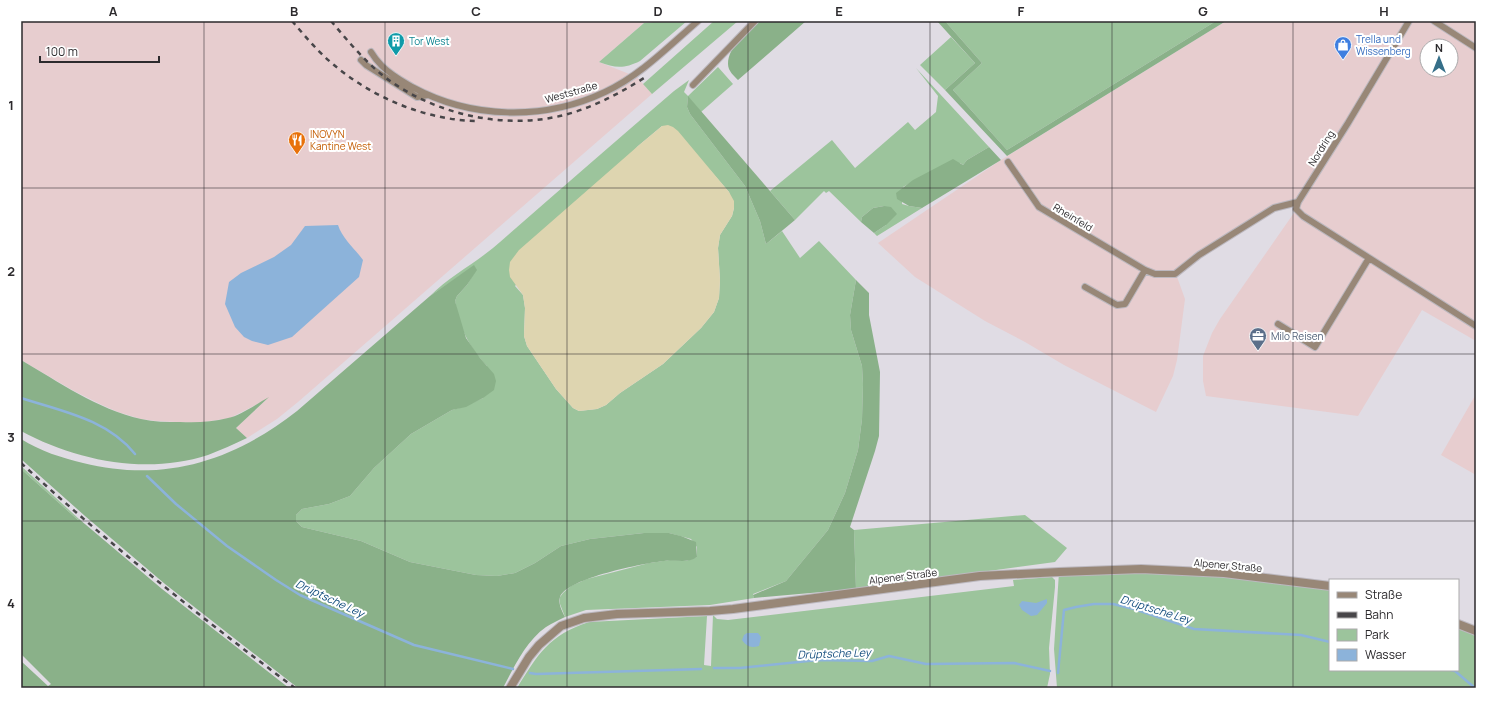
<svg xmlns="http://www.w3.org/2000/svg" width="1497" height="709" viewBox="0 0 1497 709" font-family="Manrope,sans-serif">
<rect width="100%" height="100%" fill="#e0dce4"/>
<path fill="#e7cdcf" fill-rule="evenodd" d="M21,21H646L599,62L637,77L652,94L298,402L277,419L247,438L236,428L267,399L230,418L198,423L156,421L141,419L118,412L100,404L74,391L21,360Z
M1226,21H1476V341L1422,310L1358,416L1206,396L1203,381V356L1212,333L1220,319L1296,210L1298,202L1274,208L1176,274L1185,299L1177,360L1173,376L1156,412L1064,365L1025,342L985,321L915,277L878,243L1001,160ZM1427,46H1451V70H1427Z
M1476,394V475L1441,455Z"/>
<path fill="#9cc49c" fill-rule="evenodd" d="M664,21H687L640,61C624,69 615,68 599,62L644,23Z
M714,21H738L652,94L643,84Z
M945,21H1216L1007,150L953,90L982,63Z
M951,37L975,63L945,90L920,65Z
M718,67L733,84L701,112L688,97L687,107L690,114L745,186L760,221L766,244L782,231L800,258L819,241L856,280L850,315L851,330L862,366L863,384L862,419L858,450L845,493L828,530L786,581L753,594L754,598L710,605L586,610L565,617L560,604V597L563,593L571,586L587,579L649,563L670,560L686,561L697,557V547L691,539L669,533H644L590,539L561,546L535,563L515,573L497,576L476,575L410,562L361,541L302,527L296,521V515L302,509L329,504L350,496L374,468L411,434L452,410L466,406L483,398L487,366C468,346 460,328 455,301L457,296L467,285L476,270L474,266L430,296C449,277 472,265 493,248C553,196 613,143 674,91L689,80L684,92L688,96ZM662,126L710,170L729,192L734,208L732,216L720,235L718,248L720,280L719,298L714,312L701,328L663,364L620,393L606,405L597,409L579,411L573,408L556,389L527,346L524,336L525,308L523,295L515,286L638,146Z
M916,68L989,147L967,160L963,165L960,163L928,173L903,187L902,204L909,206L922,208L877,236L874,233L886,225L884,206L873,208L862,217L861,222L829,191L826,193L824,191L795,220L770,191L832,140L855,168L908,122L915,130L936,112L938,96Z
M21,466L79,519L78,520L21,469Z
M1025,515L1067,548L1055,562L856,589L854,530Z
M1141,569L1330,586V670H1458V624L1476,631V688H1057L1054,649L1059,572Z
M1052,577L1055,580V587L1049,648L1050,674L1047,688H517C538,654 549,635 589,622L707,616L704,665L711,666L713,615L717,619L728,620L1014,586L1013,580Z"/>
<path fill="#8ab189" d="M760,21H806L738,80C734,76 728,71 728,64C728,46 748,32 760,21Z
M937,21H945L982,63L953,90L1007,150L1216,21H1226L1007,156L945,90L975,63Z
M688,96L795,220L766,244L760,221L745,186L690,114L687,107Z
M989,147L1001,160L922,208L909,206L897,199L896,193L913,180L953,159L963,165L967,160Z
M884,206L891,207L897,214L886,225L874,233L861,222L862,217L873,208Z
M474,265L477,270L467,285L457,296L455,301L466,338L480,358L494,374L496,381L494,390L483,398L466,407L452,410L411,434L374,468L350,496L329,504L302,509L296,515V521L302,527L361,541L410,562L476,575L497,576L515,573L535,563L561,546L590,539L644,533H669L681,536L696,542L697,557C687,564 675,559 664,561C645,563 567,578 560,597C558,604 562,611 565,617C559,620 552,623 546,627C526,641 514,667 503,688H298L165,584L85,516L21,459V439C40,451 62,458 83,463C164,483 233,461 297,411L430,296Z
M856,280L869,293V315L880,372L879,436L875,451L850,527L854,530L856,589L754,598L753,595L786,581L828,530L845,493L858,450L862,419L863,384L862,366L851,330L850,315Z
M21,360C59,382 97,409 141,419C154,422 167,422 180,422C196,423 212,422 228,418C240,416 258,403 269,397L236,428L247,438C234,444 221,450 208,455C146,475 77,461 21,431Z
M21,469L78,520L79,519L162,589L289,688H21V661L48,686L51,684L21,654Z"/>
<path fill="#ded5b0" d="M668,125L673,127L678,131L729,192L734,201V208L732,216L720,235L718,248L720,280L719,298L714,312L701,328L663,364L620,393L606,405L597,409L579,411L573,408L556,389L527,346L524,336L525,308L523,295L510,277L509,270L510,262L519,250L638,146L662,126Z"/>
<path fill="#8cb3da" d="M338,225C342,238 355,249 363,260L359,277L292,337L268,345L252,341L244,337L235,327L225,304L229,282L241,273L274,257L291,245L305,226Z
M1047,599V603L1037,615L1031,616L1022,610L1019,605L1022,601L1036,603Z
M747,633H758L761,637L759,646C751,648 747,647 742,640L744,635Z"/>
<g fill="none" stroke-linecap="round" stroke-linejoin="round">
<path stroke="#8cb3da" stroke-width="2.5" d="M21,398C61,411 107,419 135,454
M147,476L176,504L227,546L276,580L300,595L414,645L513,669
M714,668H740L818,660L872,661L889,656L926,664L1014,663L1050,671
M1451,670L1455,671L1475,688
M530,673L536,674L701,669
M1058,673L1064,610L1076,607L1094,604H1113L1134,609L1194,629L1301,635L1330,642"/>
<g stroke="#bcb8bf" stroke-width="8">
<path id="minor" d="M1409,21L1348,123L1298,202L1296,209L1303,216L1476,326
M1434,21L1476,48
M371,52C374,57 378,62 382,66C391,75 402,81 412,87C471,119 544,121 605,92C640,76 669,46 698,21
M361,60L366,65L417,97L428,95
M693,85L755,21
M1008,162L1039,207L1145,270L1155,274H1175L1199,255L1274,208L1298,202
M1085,287L1117,305L1125,304L1145,270
M1278,324L1315,347L1369,258"/>
</g>
<g stroke="#bcb8bf" stroke-width="10">
<path id="tertiary" d="M1458,624L1476,631
M510,688L529,657L539,645L561,626L584,618L617,614L710,611L733,609L980,576L1059,572L1141,569L1224,573L1330,586"/>
</g>
<use href="#minor" stroke="#988777" stroke-width="6"/>
<use href="#tertiary" stroke="#988777" stroke-width="8"/>
<path stroke="#484649" stroke-width="2.5" stroke-dasharray="5 5" stroke-linecap="butt" d="M292,21C305,36 318,52 334,65C373,98 428,121 479,121
M331,21C348,41 365,62 386,78C436,115 507,131 568,114C596,106 620,93 644,78
M21,463C108,543 200,617 295,688"/>
</g>
<path fill="none" stroke="#2c2a2d" stroke-width="1" stroke-opacity="0.55" d="M204,21V688M385,21V688M567,21V688M748,21V688M930,21V688M1112,21V688M1293,21V688M21,188H1476M21,354H1476M21,521H1476"/>
<defs>
<g id="building-pin" transform="scale(0.9)"><path d="M0 17L-7.5 6A9.5 9.5 0 1 1 7.5 6Z" fill="#0f9aa8" stroke="#fff"/><path d="M-4-6H4V6H1V3H-1V6H-4ZM-2.5-4.3h1.7v1.8h-1.7ZM.8-4.3h1.7v1.8H.8ZM-2.5-1h1.7V.8h-1.7ZM.8-1h1.7V.8H.8Z" fill="#fff"/></g>
<g id="shop-pin" transform="scale(0.9)"><path d="M0 17L-7.5 6A9.5 9.5 0 1 1 7.5 6Z" fill="#3f7fe0" stroke="#fff"/><path d="M-5-2.5h2.3a2.7 3.5 0 0 1 5.4 0H5L5.5 6h-11ZM-1.5-2.5h3a1.5 2.3 0 0 0-3 0Z" fill="#fff"/></g>
<g id="restaurant-pin" transform="scale(0.9)"><path d="M0 17L-7.5 6A9.5 9.5 0 1 1 7.5 6Z" fill="#e8710a" stroke="#fff"/><path d="M-5-6h1v4h1v-4h1v4h1v-4h1v5L-1.5 .5V6h-2V.5L-5-1ZM5-6V6H3V1.5H1.5Q1.5-4 5-6Z" fill="#fff"/></g>
<g id="office-pin" transform="scale(0.9)"><path d="M0 17L-7.5 6A9.5 9.5 0 1 1 7.5 6Z" fill="#5c6f8a" stroke="#fff"/><path d="M-6-3h4V-5.5h4V-3h4V5H-6ZM-1-4.5V-3h2v-1.5ZM-6 0V1H6V0Z" fill="#fff"/></g>
</defs>
<g fill-rule="evenodd">
<use href="#building-pin" x="396" y="41"/>
<use href="#shop-pin" x="1343" y="45"/>
<use href="#restaurant-pin" x="297" y="140"/>
<use href="#office-pin" x="1258" y="336"/>
</g>
<g text-anchor="middle" dominant-baseline="central" stroke-width="4" stroke-linejoin="round" paint-order="stroke">
<g font-size="10" fill="#366cbe" stroke="#fff" text-anchor="start">
<text x="1356" y="39">Trella und<tspan x="1356" dy="12">Wissenberg</tspan></text>
</g>
<g font-size="10" fill="#0d838f" stroke="#fff" text-anchor="start">
<text x="409" y="41">Tor West</text>
</g>
<g font-size="10" fill="#2c2a2d" stroke="#fff">
<text transform="translate(571 92) rotate(-16)">Weststraße</text>
<text transform="translate(1321 148) rotate(-58)">Nordring</text>
<text transform="translate(1073 217) rotate(31)">Rheinfeld</text>
<text transform="translate(1228 565) rotate(5)">Alpener Straße</text>
<text transform="translate(903 576) rotate(-7)">Alpener Straße</text>
</g>
<g font-size="10" fill="#c56008" stroke="#fff" text-anchor="start">
<text x="310" y="134">INOVYN<tspan x="310" dy="12">Kantine West</tspan></text>
</g>
<g font-size="10" fill="#4e5e75" stroke="#fff" text-anchor="start">
<text x="1271" y="336">Milo Reisen</text>
</g>
<g font-size="11" font-style="italic" fill="#134d7e" stroke="#fff">
<text transform="translate(330 598) rotate(25)">Drüptsche Ley</text>
<text transform="translate(1156 609) rotate(17)">Drüptsche Ley</text>
<text transform="translate(834 653) rotate(-2)">Drüptsche Ley</text>
</g>
</g>
<rect width="1497" height="709" fill="none" stroke="#ffffff" stroke-width="44"/>
<rect x="1329" y="579" width="130" height="92" fill="#ffffff" stroke="#abaaab"/>
<rect x="1337" y="592" width="20" height="6" fill="#988777" stroke="#abaaab"/>
<text x="1365" y="599" font-size="12" fill="#2c2a2d">Straße</text>
<rect x="1337" y="612" width="20" height="6" fill="#484649" stroke="#abaaab"/>
<text x="1365" y="619" font-size="12" fill="#2c2a2d">Bahn</text>
<rect x="1337" y="629" width="20" height="12" fill="#9cc49c" stroke="#abaaab"/>
<text x="1365" y="639" font-size="12" fill="#2c2a2d">Park</text>
<rect x="1337" y="649" width="20" height="12" fill="#8cb3da" stroke="#abaaab"/>
<text x="1365" y="659" font-size="12" fill="#2c2a2d">Wasser</text>
<g transform="translate(1439 58)"><circle r="19" fill="#ffffff" stroke="#abaaab"/>
<path d="M0-3L7 15L0 10L-7 15Z" fill="#366f89"/>
<text y="-6" font-size="11" font-weight="bold" text-anchor="middle" fill="#2c2a2d">N</text>
</g>
<path d="M40 56v6h119v-6" fill="none" stroke="#2c2a2d" stroke-width="2"/>
<text x="46" y="56" font-size="12" fill="#2c2a2d" stroke="#ffffff" stroke-width="3" paint-order="stroke">100 m</text>
<rect x="22" y="22" width="1453" height="665" fill="none" stroke="#2c2a2d" stroke-width="1.5"/>
<g font-size="13" text-anchor="middle" font-weight="bold" fill="#2c2a2d">
<text x="113" y="16">A</text>
<text x="294" y="16">B</text>
<text x="476" y="16">C</text>
<text x="658" y="16">D</text>
<text x="839" y="16">E</text>
<text x="1021" y="16">F</text>
<text x="1203" y="16">G</text>
<text x="1384" y="16">H</text>
<text x="11" y="110">1</text>
<text x="11" y="276">2</text>
<text x="11" y="442">3</text>
<text x="11" y="608">4</text>
</g>
</svg>
